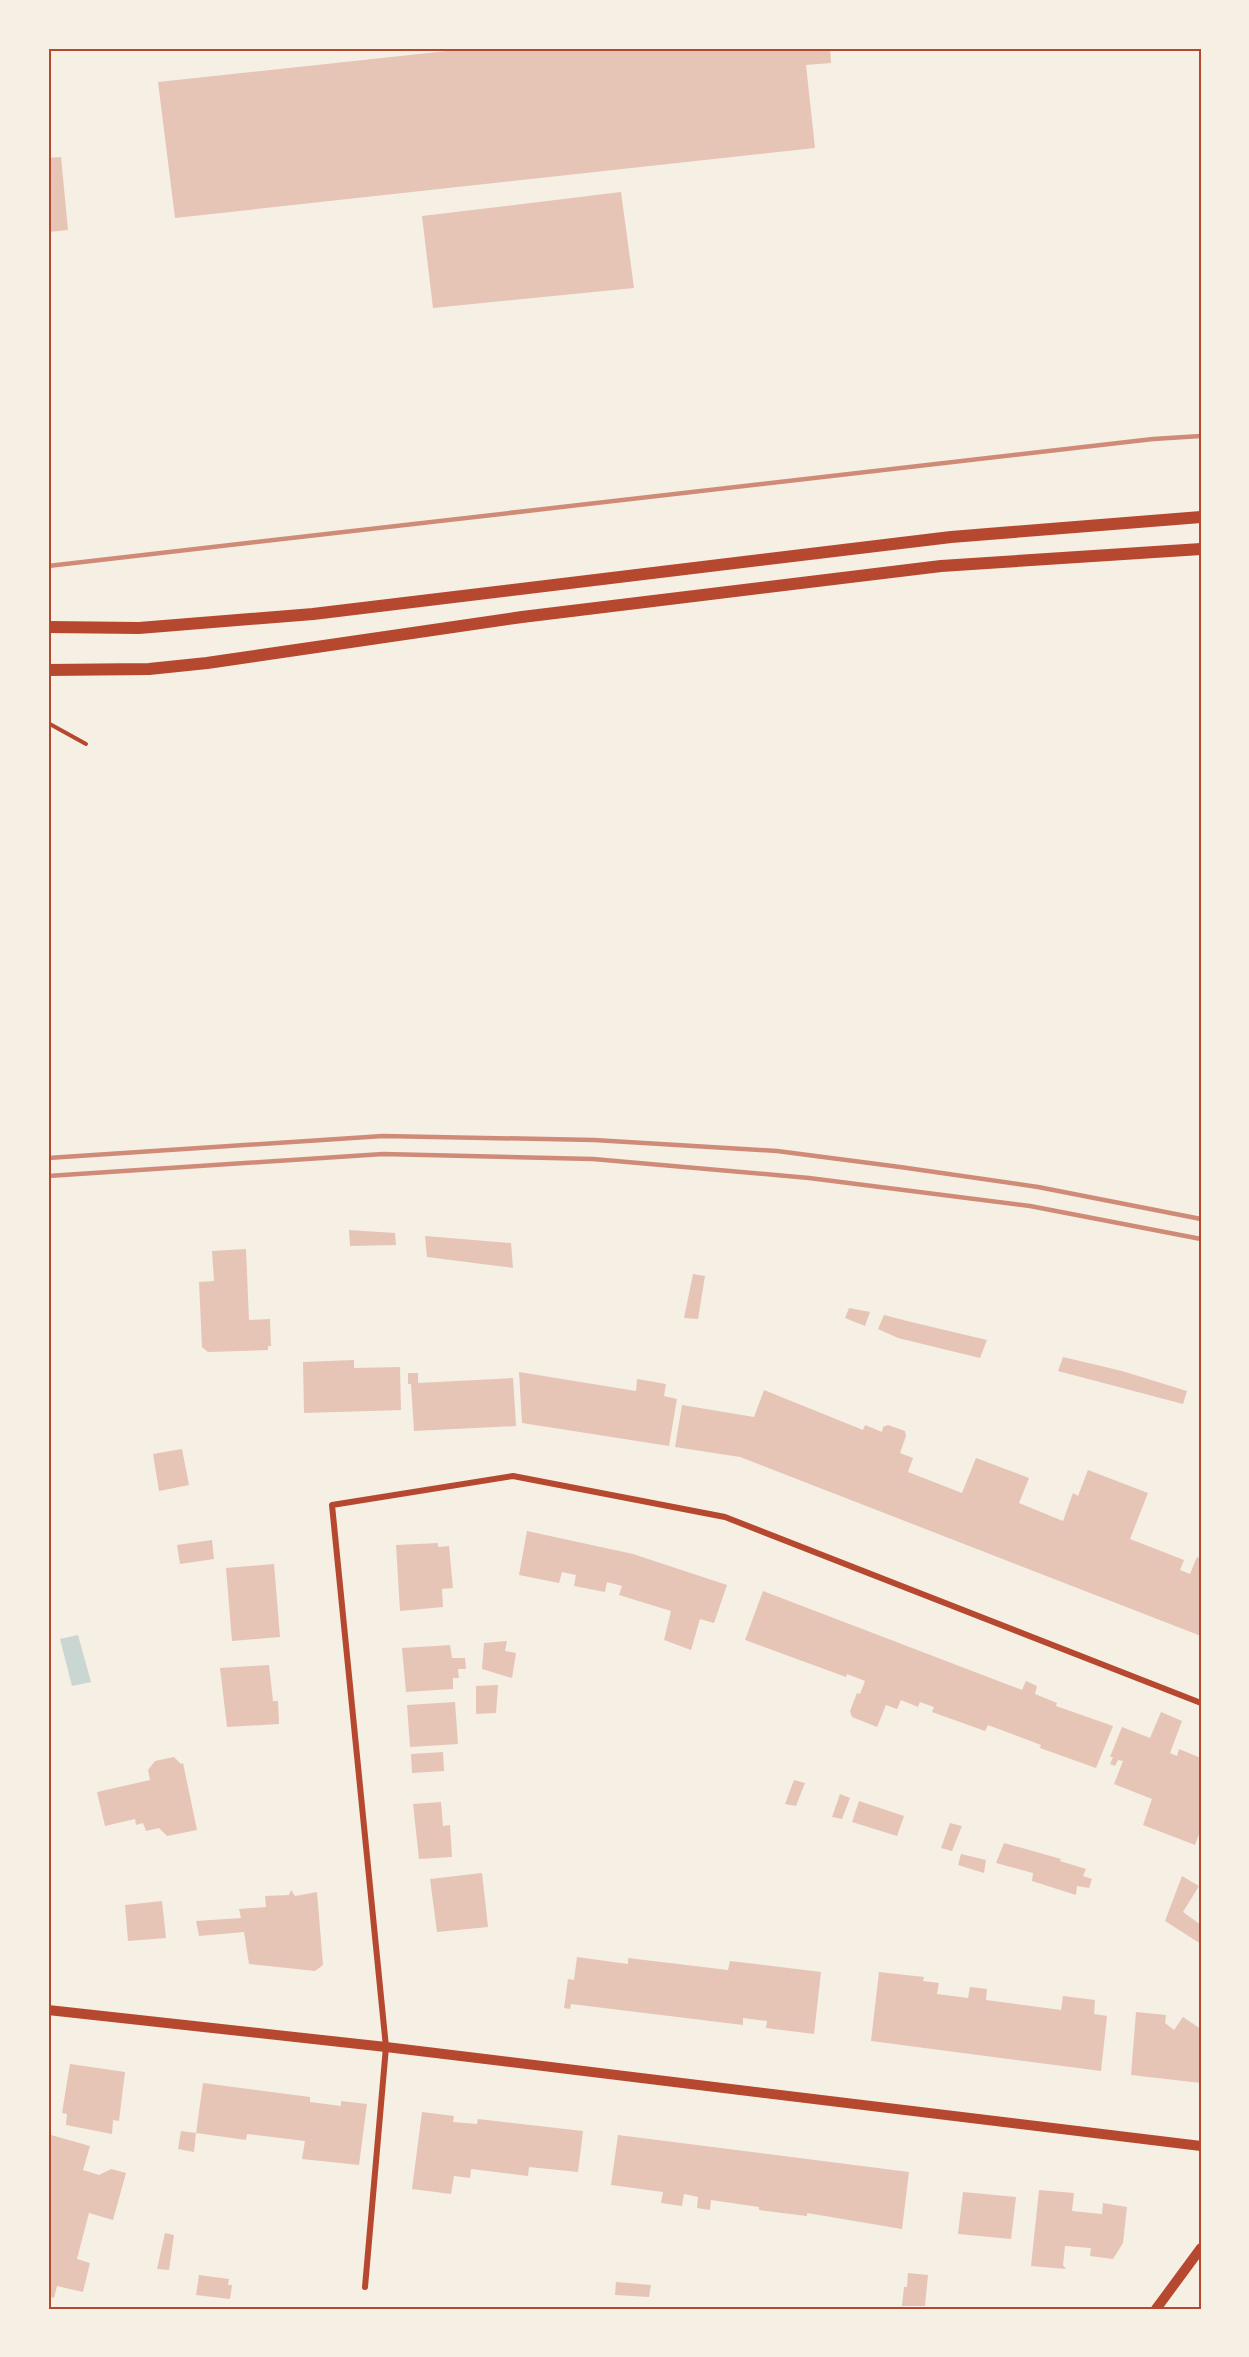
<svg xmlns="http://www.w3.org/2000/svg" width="1249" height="2357" viewBox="0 0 1249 2357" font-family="Quicksand,sans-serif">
<rect width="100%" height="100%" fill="#f6efe4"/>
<path fill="#c9d6d2" d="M78,1635L91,1682L72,1686L60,1639Z"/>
<path fill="#e6c5b7" d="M475,48H830L831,63L806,65L815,148L175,218L158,82Z
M61,157L68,230L48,232V158Z
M621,192L634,288L433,308L422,216Z
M349,1230L395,1233L396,1245L350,1246Z
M425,1236L511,1243L513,1268L427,1257Z
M246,1249L249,1320L270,1319L271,1346H268V1350L208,1352L202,1347L199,1282L214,1281L212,1251Z
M693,1274L705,1276L698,1319L684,1318Z
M849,1308L870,1312L865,1326L845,1318Z
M884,1315L907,1321L987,1340L980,1358L898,1338L878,1329Z
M1063,1357L1122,1371L1187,1391L1183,1404L1058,1371Z
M354,1360V1368L400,1367L401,1410L304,1413L303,1362Z
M519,1372L636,1391L637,1379L666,1384L664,1396L677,1399L669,1446L522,1423Z
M408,1373H418V1383L513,1378L516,1426L414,1431L411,1384H408Z
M764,1390L863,1430L865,1425L882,1432L883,1427L888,1425L905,1431L906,1436L900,1453L913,1458L908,1472L962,1493L976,1458L1029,1478L1019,1503L1063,1521L1073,1493L1078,1496L1088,1470L1148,1493L1130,1539L1184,1560L1180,1570L1190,1574L1197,1557L1201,1559V1636L740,1457L675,1447L682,1405L754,1417Z
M182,1449L189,1485L159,1491L153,1454Z
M527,1531L633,1554L727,1585L714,1623L700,1619L691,1650L664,1640L671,1611L619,1595L622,1586L607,1582L605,1592L574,1586L576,1575L562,1572L559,1583L519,1575Z
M212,1540L214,1559L180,1564L177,1545Z
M438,1543V1547L449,1546L453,1588L442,1589L443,1607L400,1611L396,1545Z
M274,1564L280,1637L232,1641L226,1568Z
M763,1591L1022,1690L1026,1681L1037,1686L1035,1694L1057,1703L1056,1706L1113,1726L1096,1768L1040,1748L1041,1745L988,1725L985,1731L932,1712L934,1707L920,1702L918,1707L901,1700L897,1709L886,1705L877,1727L852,1717L850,1711L857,1693L860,1694L865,1681L847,1674L846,1677L745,1640Z
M507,1641L505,1651L516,1653L512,1678L482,1669L484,1643Z
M450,1645L452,1658H465L466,1669H458L459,1678H453V1689L406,1692L402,1648Z
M269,1665L273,1701H278L279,1724L227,1727L220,1668Z
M498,1685L496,1713L476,1714V1686Z
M455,1702L458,1744L410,1747L407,1705Z
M1161,1712L1182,1721L1170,1753L1177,1756L1179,1749L1201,1758V1829L1195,1845L1143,1825L1152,1799L1114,1784L1123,1761L1118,1760L1115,1766L1110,1764L1113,1757H1110L1122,1727L1150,1738Z
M443,1752L444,1771L412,1773L411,1754Z
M174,1757L181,1764L183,1763L197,1830L167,1836L159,1828L146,1831L143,1823L136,1825L135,1819L105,1826L97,1792L150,1780L148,1770L155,1761Z
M794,1780L805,1783L796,1806L785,1804Z
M840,1794L850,1798L842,1819L832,1817Z
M859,1801L904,1816L897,1836L852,1822Z
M441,1802L443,1826L450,1825L452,1857L419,1859L413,1804Z
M950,1823L962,1826L952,1851L941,1848Z
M1004,1843L1061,1859L1060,1861L1086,1869L1083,1876L1092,1879L1089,1888L1077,1886L1076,1895L1032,1881L1033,1873L996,1863Z
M961,1854L986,1860L984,1873L958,1865Z
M482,1873L488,1927L437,1932L430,1879Z
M1182,1876L1199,1886L1183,1912L1201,1925V1944L1165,1921Z
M291,1890L295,1896L317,1892L323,1965L315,1971L249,1964L244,1932L199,1936L196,1921L241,1918L239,1909L266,1907L265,1896L289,1895Z
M162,1901L166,1938L128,1941L125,1905Z
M577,1957L628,1964V1958L728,1970L730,1961L821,1972L814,2034L766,2028L767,2021L743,2018V2025L571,2004L570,2009L564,2008L568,1979L574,1980Z
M879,1972L924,1977L923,1981L939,1983L937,1994L968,1998L970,1987L987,1989L986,2000L1061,2010L1063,1996L1095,2000L1094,2014L1107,2016L1101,2071L871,2041Z
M1136,2012L1166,2015L1165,2023L1174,2030L1183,2017L1201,2029V2083L1131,2075Z
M70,2064L125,2072L119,2121L113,2120L112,2134L66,2125L67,2114L62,2113Z
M203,2083L310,2097V2102L341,2106V2101L367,2104L359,2165L302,2159L305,2141L247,2134L246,2140L196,2133Z
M422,2112L454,2116L453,2122L477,2124L478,2119L583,2131L578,2172L529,2167L528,2176L471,2169L470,2178L454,2176L451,2194L412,2189Z
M181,2131L196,2133L194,2152L178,2149Z
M51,2135L90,2146L83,2170L99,2175L111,2169L126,2173L113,2220L89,2213L77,2259L90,2263L83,2292L57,2286L54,2298L48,2296V2144Z
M618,2135L909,2172L902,2229L807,2213V2216L759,2210V2207L711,2200L710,2210L697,2208L698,2197L684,2194L682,2206L661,2203L663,2192L611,2185Z
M1039,2190L1074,2193L1072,2211L1102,2214L1103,2203L1127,2207L1123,2243L1113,2259L1090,2256L1091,2248L1065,2246L1063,2265L1066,2269L1031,2266Z
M963,2192L1016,2197L1011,2239L958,2234Z
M165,2233L174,2235L169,2270L157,2269Z
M908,2273L928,2275L925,2306H902L904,2287H907Z
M199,2275L229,2279L228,2285H232L230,2299L196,2295Z
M616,2282L651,2285L649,2297L615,2295Z"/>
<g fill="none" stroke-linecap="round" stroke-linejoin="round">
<path stroke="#b5482f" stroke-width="4" d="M48,723L86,744"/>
<path stroke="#b5482f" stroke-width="6" d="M365,2287L386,2047L332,1505L513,1476L725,1517L1201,1703"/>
<path stroke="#b5482f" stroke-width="10" d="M48,2010L386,2047L1201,2146
M1156,2309L1201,2248"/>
<path stroke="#b5482f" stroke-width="12" d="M48,627L139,628L313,614L951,537L1201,517
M48,670L149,669L207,663L522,617L941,566L1201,549"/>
<path stroke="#cf8b77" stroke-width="4.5" d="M48,566L1153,439L1201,436
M48,1158L383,1136L594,1140L777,1151L900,1167L1038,1187L1201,1219
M48,1176L383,1154L593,1159L809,1178L1030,1206L1201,1239"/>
</g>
<rect width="1249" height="2357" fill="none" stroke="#f6efe4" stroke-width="99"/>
<rect x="50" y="50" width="1150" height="2258" fill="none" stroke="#b5482f" stroke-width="2"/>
</svg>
